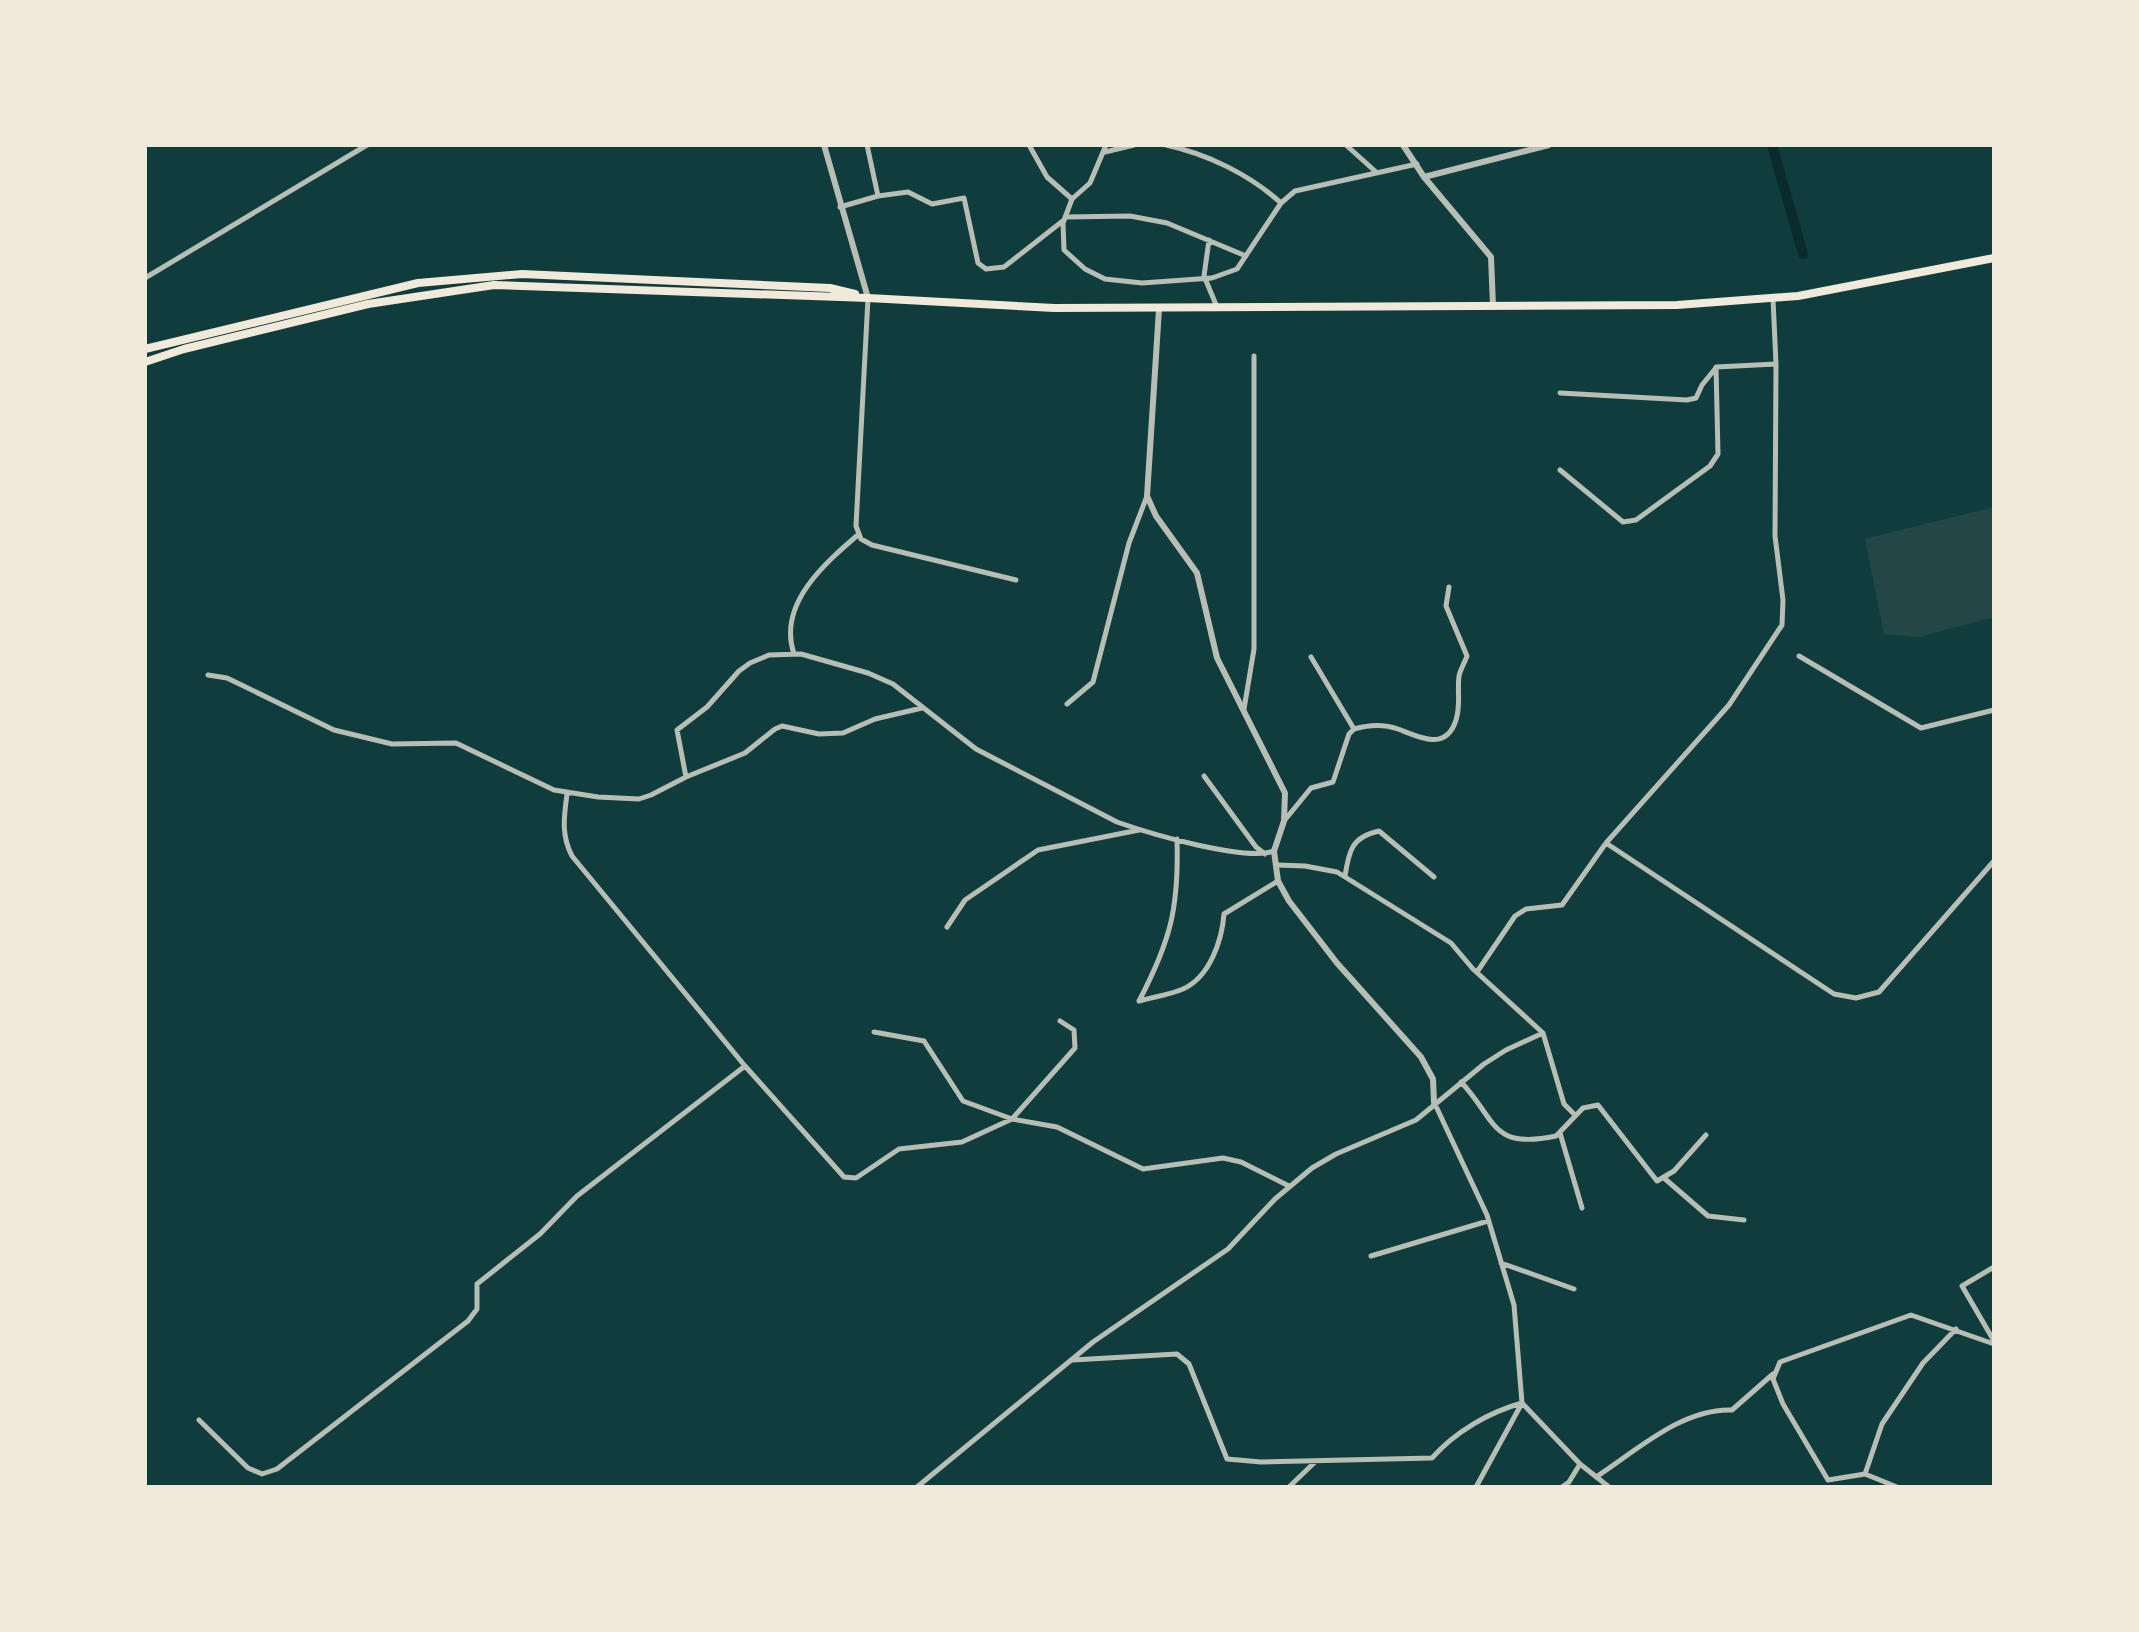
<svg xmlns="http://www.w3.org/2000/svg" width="2139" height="1632" viewBox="0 0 2139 1632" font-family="'Fira Sans Condensed',sans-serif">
<rect width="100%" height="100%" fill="#0f3d3e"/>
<path fill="#244646" d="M1994,507V617L1919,637L1884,634L1865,539Z"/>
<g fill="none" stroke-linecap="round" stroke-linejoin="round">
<path stroke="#0a2a2b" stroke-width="10" d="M1772,145L1803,254"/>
<path stroke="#b8beb3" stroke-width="5" d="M1029,145L1047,177L1072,199L1090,183L1106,145
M1166,145C1208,154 1250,175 1281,203
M1346,145L1376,172
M1105,152L1134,145
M878,196L908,192L932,204L964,198L978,263L986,269L1004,267L1064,220
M1072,199L1063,223L1064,250L1085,269L1105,279L1142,283L1212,278L1237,269L1281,203L1295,191L1417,164
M840,207L878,196L867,145
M1065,217L1130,216L1167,223L1246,256
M1209,240L1204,276L1217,307
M145,278L367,145
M868,298L856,526L861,539L872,545L1016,580
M1560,393L1687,400L1696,398L1702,385L1715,369
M1560,470L1623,522L1636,520L1710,466L1718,454L1716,367L1776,364L1773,299
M794,654C777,604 825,563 859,534
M1799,656L1921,728L1994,710
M1311,657L1354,729
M208,675L227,678L334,730L392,744L456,743L554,790L598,797L639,799L651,795L686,777L745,753L775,729L782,726L819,734L843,733L875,719L922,708
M1067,704L1093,682L1129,543L1147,496
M1244,709L1254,649V356
M1204,776L1256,847L1265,854
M686,777L677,730L707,707L739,671L750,663L769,655L801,654L868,673L893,684L976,749L1117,822C1148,833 1245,862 1274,851
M567,794C564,817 561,835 572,856L745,1066L844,1177L856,1178L899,1149L962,1142L1012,1119L1075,1048L1074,1030L1060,1021
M1284,821L1311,788L1333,782L1349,734L1354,729C1368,725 1384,724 1398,729C1419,737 1446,752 1456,720C1461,704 1457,692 1459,676C1460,670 1465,662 1467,656L1446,606L1449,587
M1606,843L1729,705L1782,625L1783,600L1775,536L1776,364
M1277,865L1305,866L1337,872L1451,943L1473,969L1543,1033L1564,1104L1575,1115
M1345,876C1349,850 1352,837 1379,831L1434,877
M947,927L965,900L1038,850L1139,830
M1477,972L1515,916L1526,909L1562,905L1606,843L1834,994L1856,998L1879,992L1994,861
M1139,1001C1153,997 1169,995 1183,989C1210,977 1222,940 1224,914L1278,881
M1139,1001C1171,940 1179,907 1177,839
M874,1032L924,1041L963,1101L1012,1119L1057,1127L1143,1169L1223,1158L1241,1162L1289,1186
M1461,1082C1497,1120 1490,1150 1556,1136L1583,1108L1598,1105L1657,1181L1674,1171L1706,1135
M1434,1102L1487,1215L1514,1305L1522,1403L1580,1464L1609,1487
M1560,1133L1582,1208
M1664,1178L1708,1216L1744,1220
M1371,1256L1488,1221
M1501,1263L1574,1289
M1994,1267L1962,1286L1994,1341
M1073,1360L1177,1354L1189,1364L1227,1459L1261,1462L1432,1458C1455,1432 1489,1412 1522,1403
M199,1420L248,1468L262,1474L277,1469L468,1321L477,1309V1284L540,1234L577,1196L745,1066
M1865,1474L1882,1424L1923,1363L1956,1329
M1596,1477C1636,1451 1682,1408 1732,1410L1773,1374
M1828,1480L1783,1404L1773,1379L1780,1362L1911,1315L1994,1344
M1828,1480L1865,1474L1897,1487
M917,1487L1093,1342L1228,1249L1275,1199L1312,1168L1336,1154L1416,1120L1484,1064L1506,1050L1543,1033
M1289,1487L1316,1461
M1476,1487L1522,1403
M1562,1487L1569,1482L1580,1464"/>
<path stroke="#b8beb3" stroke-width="6" d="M824,145L868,298
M1403,145L1424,177L1491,257L1493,306
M1424,177L1549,145
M1159,309L1147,496L1156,516L1197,573L1217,658L1285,793L1284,821L1274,851L1278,881L1289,901L1337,963L1421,1057L1433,1079L1434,1102"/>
<path stroke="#f1e9da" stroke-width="8" d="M145,349L418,283L522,274L830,288L855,294
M145,362L184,349L368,304L494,285L868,298L1054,308L1677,305L1798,296L1994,258"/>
</g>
<rect width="2139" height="1632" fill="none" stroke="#f1e9da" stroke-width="294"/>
</svg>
